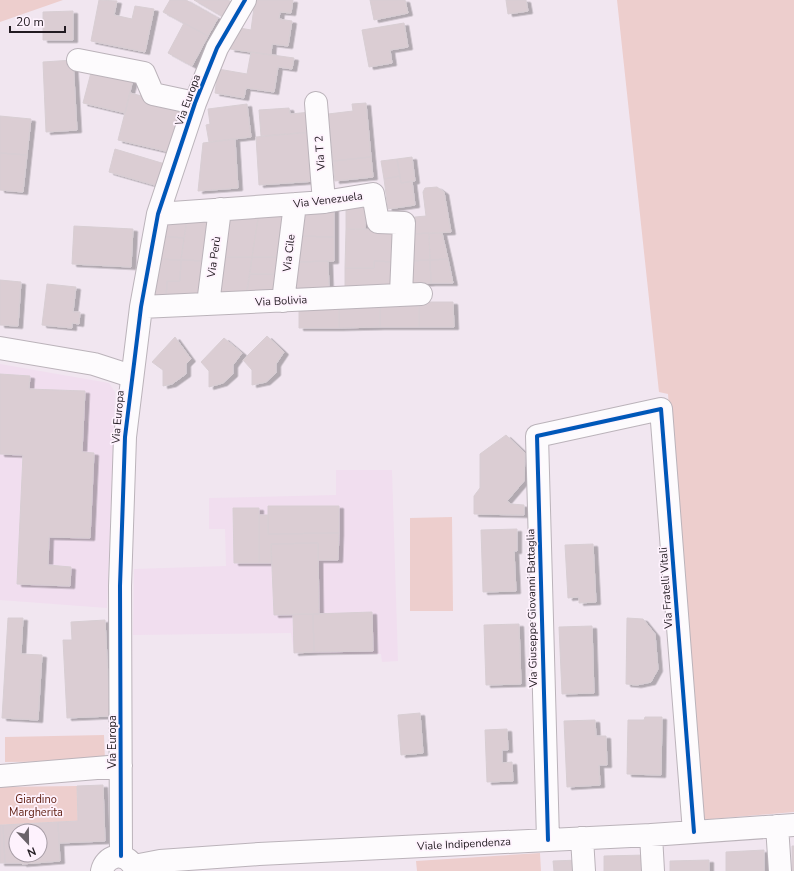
<svg xmlns="http://www.w3.org/2000/svg" width="794" height="871" viewBox="0 0 794 871" font-family="'Nunito Sans',sans-serif">
<defs>
<filter id="shadow"><feDropShadow dx="4.5" dy="2.5" stdDeviation="0" flood-color="#0004"/></filter>
</defs>
<rect width="100%" height="100%" fill="#f1e6f0"/>
<path fill="#f1deef" d="M0,364L109,383L115,392L107,608L0,600Z
M336,470H392L398,661L382,662L381,654L294,653L291,633L133,635L134,569L226,566L225,529H209V498L336,495Z"/>
<path fill="#edcecd" d="M0,0H63L0,22Z
M617,0H794V812L700,820L668,394L659,392Z
M452,517L453,611H410V518Z
M104,735L105,761L5,762V737Z
M77,786L78,821L0,825V787Z
M540,853L541,871H417L416,861Z"/>
<path fill="#dbcdd3" stroke="#d8ced3" filter="url(#shadow)" d="M99,0L117,1L114,15L132,19L135,6L154,9L145,52L91,41Z
M170,0H186L218,18L208,36L163,12Z
M194,0H228L233,3L225,18Z
M255,0H293L291,13L280,12L279,19L292,21L288,46L272,44L271,55L230,49L234,27L251,30Z
M370,0H405L408,13L374,20Z
M506,0H526L528,11L508,14Z
M73,11V40H43V12Z
M184,23L208,36L192,66L168,53Z
M404,23L408,47L390,50L392,63L369,67L362,30Z
M251,52L294,58L292,69L278,67L274,92L246,88L244,98L215,93L218,69L247,74Z
M73,60L77,130L46,132L43,62Z
M93,65L134,75L125,113L83,103Z
M130,93L185,107L174,153L118,140Z
M366,103L371,157L333,161L328,114L353,111L352,104Z
M247,104L251,137L209,142L206,125L210,124L208,109Z
M289,108L290,114L311,112L312,132L261,136L259,110Z
M0,116L31,119L27,155L0,153Z
M312,132L316,181L259,185L256,137Z
M235,139L238,188L198,191L203,143Z
M115,149L165,164L158,186L109,172Z
M0,153L27,155L23,192L0,190Z
M371,157L373,177L335,181L333,161Z
M412,157L415,181L401,183L397,159Z
M397,159L400,176L384,179L381,161Z
M400,176L401,183L412,181L415,205L388,209L384,179Z
M437,187L444,192L451,232L412,234L415,217L426,216L423,192L425,188Z
M334,206V237L298,236L302,209Z
M346,206L366,207L365,229H346Z
M289,210L280,257H252L259,212Z
M259,212L252,257H221L228,214Z
M213,217L207,261L181,260L187,220Z
M187,220L184,238L160,236L162,222Z
M74,226L133,229L131,267L72,264Z
M346,229L397,230L396,262L374,261V268H345Z
M429,233H442L448,259L430,260Z
M429,233L430,260L409,261L412,234Z
M160,236L184,238L181,260L157,259Z
M298,236L334,237V261L295,262Z
M221,257H252L246,296L215,297Z
M252,257H280L278,274H250Z
M157,259L181,260L180,281H167L166,299H150Z
M448,259L453,283H431L430,260Z
M181,260L207,261L203,297L166,299L167,281H180Z
M430,260L431,283L407,285L409,261Z
M328,261L329,288L291,289L295,262Z
M374,261L396,262V287L345,289V268H374Z
M250,274H278L275,291L247,292Z
M0,280L21,282L18,326L0,325Z
M47,284L76,287L73,312H80L79,324L72,323V328L42,325Z
M419,302H453L454,327H419Z
M339,306H380V327L339,328Z
M339,306V328H299V307Z
M380,306H419V327H380Z
M267,336L284,352L276,364V373L266,382L252,385V370L243,360Z
M175,337L191,359L186,364V374L172,384L163,386V370L152,362Z
M224,338L242,353L233,365V374L223,383L209,387V371L201,362Z
M0,374L30,376L29,389L85,391L82,452L94,453L90,538L49,537L48,565L71,567L70,586L17,584L23,455L0,454Z
M506,435L525,453L524,481L507,501L511,504L524,505V515L474,514V496L480,488V454Z
M268,506H339V533L268,534Z
M233,508H259V563H234Z
M259,515H268V534L339,533L338,560H318V543L271,544V563H259Z
M517,529V551H514L516,591L483,592L481,530Z
M318,543L319,614L274,615L271,544Z
M593,544L596,602L579,603V597L568,598L565,545Z
M372,612L373,651L314,652L313,614Z
M293,614H313L314,652L294,653Z
M8,618H23L21,654L42,655L38,720L2,718Z
M627,618L643,619L655,634L658,669L651,682L637,685L626,684Z
M105,620L110,716L67,718L63,640H72L71,622Z
M519,624L521,684L486,685L484,625Z
M592,626L594,693L562,694L559,627Z
M420,713L423,753L401,755L398,715Z
M645,717H662L661,775L627,774L628,720H644Z
M595,720L596,736H606L607,765H599L600,785L567,787L564,721Z
M507,729L508,750H502V763L512,762L513,781L487,782L485,730Z
M103,785L105,841L59,843L58,822L78,821L77,786Z
M58,822L60,861L22,864V855H40V831H21V824Z
M21,824V831H16V855H22V863H5L3,825Z
M0,825H3L5,863H0Z
M792,846H794V871H792Z
M764,850V871H726V852Z
M645,855V871H604V856Z
M578,860L579,871H554L553,861Z
M709,860V871H670V861Z"/>
<g fill="none" stroke-linecap="round" stroke-linejoin="round">
<g stroke="#bbb3ba" stroke-width="24">
<path id="minor" d="M78,60L144,73L153,94L195,103
M316,103L324,202
M158,214L324,202L373,194L378,222L404,223L401,294
M283,301L295,204
M208,304L220,209
M141,307L421,294
M0,348L94,364L131,376
M0,776L121,766
M777,826L780,871
M651,835L653,871
M582,838L584,871
M548,840L537,436L661,409L694,832
M121,856L120,586L125,437L141,307L158,214L195,103L217,48L245,0
M134,866L160,861L259,854L651,835L794,825
M102,871C105,856 123,851 132,864"/>
</g>
<use href="#minor" stroke="#fdfbfd" stroke-width="22"/>
<g stroke="#fef2fd" stroke-width="6">
<path id="cycleway" d="M548,840L537,436L661,409L694,832
M121,856L120,586L125,437L141,307L158,214L195,103L217,48L245,0"/>
</g>
<use href="#cycleway" stroke="#0057b8" stroke-width="4"/>
</g>
<g text-anchor="middle" dominant-baseline="central" stroke-width="3.5" stroke-linejoin="round" paint-order="stroke">
<g font-size="11" fill="#221b21" stroke="#fef2fd">
<text transform="translate(188 100) rotate(-70)">Via Europa</text>
<text transform="translate(320 153) rotate(-94)">Via T 2</text>
<text transform="translate(328 200) rotate(-7)">Via Venezuela</text>
<text transform="translate(289 253) rotate(-83)">Via Cile</text>
<text transform="translate(214 257) rotate(-82)">Via Perù</text>
<text transform="translate(281 301) rotate(-3)">Via Bolivia</text>
<text transform="translate(118 417) rotate(-85)">Via Europa</text>
<text transform="translate(666 588) rotate(-94)">Via Fratelli Vitali</text>
<text transform="translate(532 608) rotate(-91)">Via Giuseppe Giovanni Battaglia</text>
<text transform="translate(112 742) rotate(-90)">Via Europa</text>
<text transform="translate(464 844) rotate(-3)">Viale Indipendenza</text>
</g>
<g font-size="11" fill="#5f1e11" stroke="#fef2fd">
<text x="36" y="799">Giardino<tspan x="36" dy="13">Margherita</tspan></text>
</g>
</g>
<g transform="translate(28 843) rotate(158)"><circle r="19" fill="#fef2fd" stroke="#a69ca5"/>
<path d="M0-3L7 15L0 10L-7 15Z" fill="#6a6269"/>
<text y="-6" font-size="11" font-weight="bold" text-anchor="middle" fill="#221b21">N</text>
</g>
<path d="M10 26v6h55v-6" fill="none" stroke="#221b21" stroke-width="2"/>
<text x="16" y="26" font-size="12" fill="#221b21" stroke="#fef2fd" stroke-width="3" paint-order="stroke">20 m</text>
</svg>
